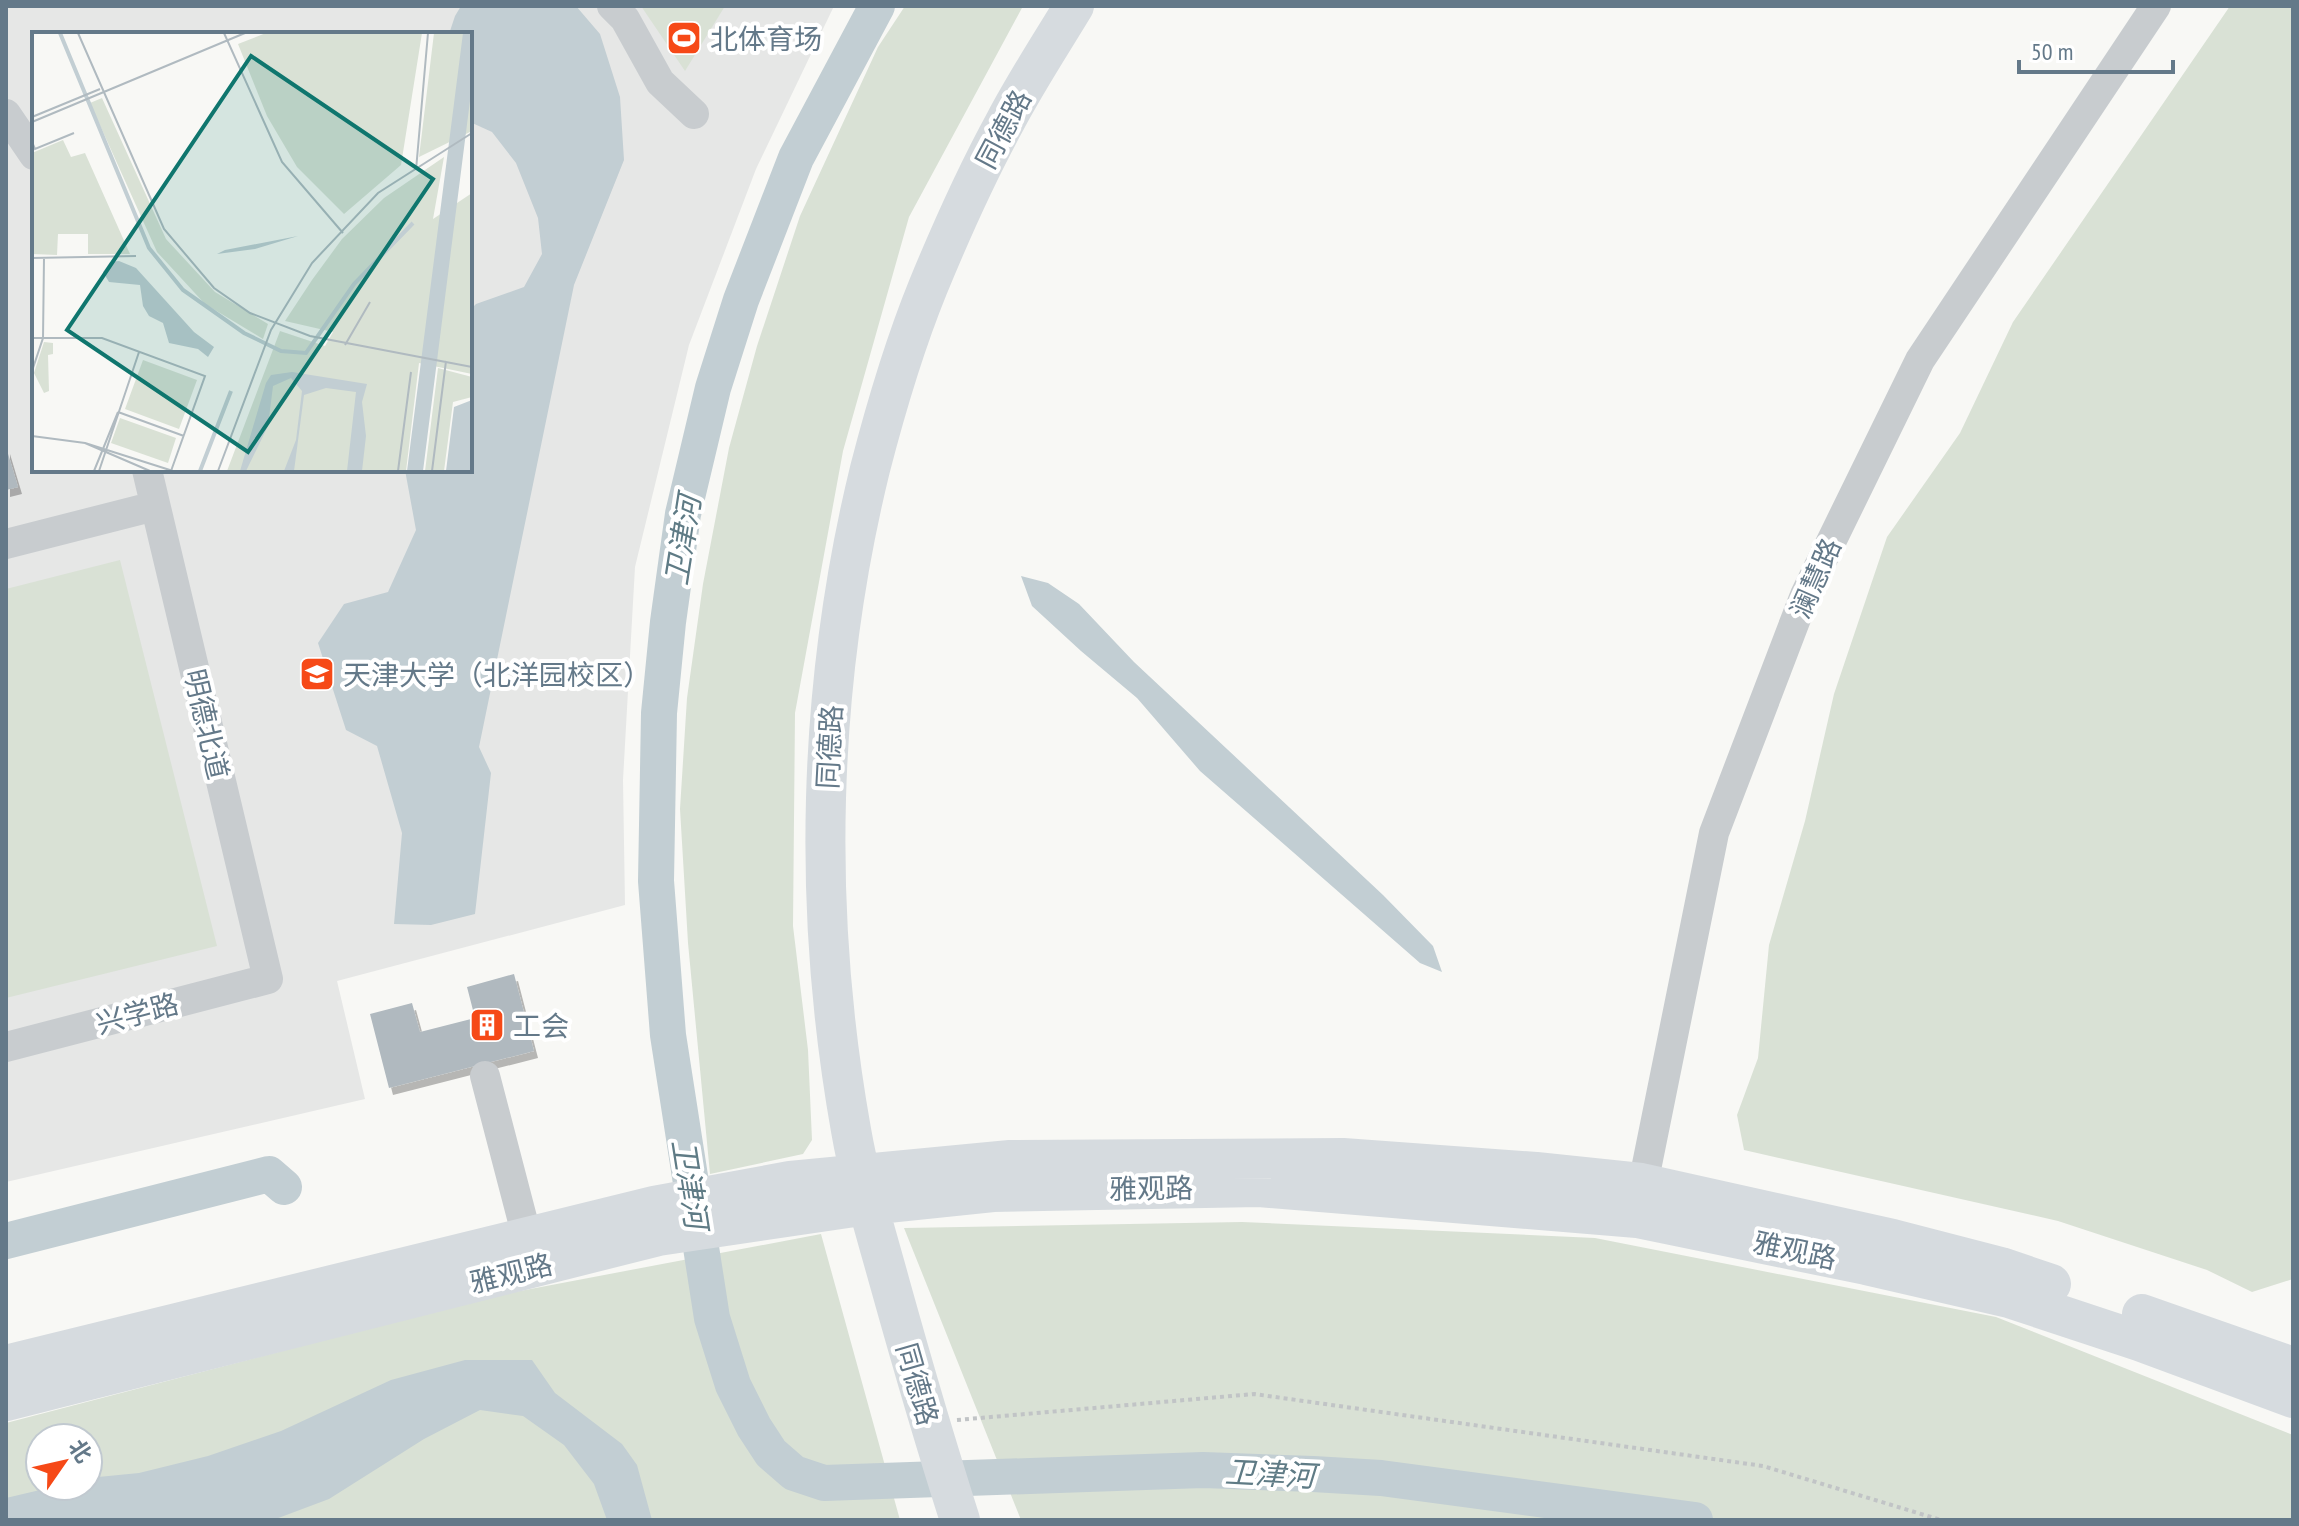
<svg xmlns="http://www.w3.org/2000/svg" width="2299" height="1526" viewBox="0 0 2299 1526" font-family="'PT Sans Narrow','Noto Sans SC',sans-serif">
<defs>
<filter id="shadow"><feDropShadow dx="4" dy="7" stdDeviation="0" flood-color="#0004"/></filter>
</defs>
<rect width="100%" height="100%" fill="#f8f8f5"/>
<path fill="#e6e7e6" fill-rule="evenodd" d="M6,6H834L756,169L689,345L635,567L623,780L625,905L337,981L365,1099L6,1182ZM34,34H470V470H34Z"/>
<path fill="#d9e1d5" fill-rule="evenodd" d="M641,6H725L685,71Z
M905,6H1023L909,217L843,451L795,713L793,926L808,1050L812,1140L803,1154L710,1174L688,943L680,809L687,698L703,584L729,448L757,346L800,216L878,47Z
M2230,6H2293V1279L2252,1292L2207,1270L2058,1221L1744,1150L1737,1115L1758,1058L1769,945L1805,821L1834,694L1887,537L1960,433L2013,322Z
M120,560L217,946L6,998V589Z
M1242,1222L1595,1238L1996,1317L2293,1435V1520H1021L904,1228Z
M821,1234L900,1520H6V1423L493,1296ZM40,1438H88V1486H40Z"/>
<path fill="#c2ced3" d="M461,6H576L600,34L620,97L624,160L574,285L479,747L491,773L475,914L431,925L394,924L402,833L377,746L346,730L318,643L344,604L388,592L416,530L405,470H470V310L476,304L524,287L542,254L538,218L516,163L492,132L470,122V34H449L455,16Z
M1021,576L1048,583L1079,604L1134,662L1383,895L1433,946L1442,972L1420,963L1200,771L1137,698L1081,651L1032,606Z
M465,1360H532L555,1393L622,1444L637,1465L652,1520H607L594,1484L564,1445L523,1416L480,1410L424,1439L329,1499L273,1520H6V1498L57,1486H88V1478L139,1473L208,1456L281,1431L391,1380Z"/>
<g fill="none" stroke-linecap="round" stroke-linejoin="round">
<path stroke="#c2ced3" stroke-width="36" d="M877,6L796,158L741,300L713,388L683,514L668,622L659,713L656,881L668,1035L712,1318L733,1385L754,1427L771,1453L794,1473L824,1483L1203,1470L1313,1474L1381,1478L1695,1520
M6,1241L269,1174L284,1187"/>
</g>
<path fill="#b0b9bf" filter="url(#shadow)" d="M6,447L18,487L6,490Z
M514,974L534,1051L389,1088L370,1014L412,1003L420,1032L475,1018L467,987Z"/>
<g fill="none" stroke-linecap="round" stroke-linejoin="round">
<path stroke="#c1c4c6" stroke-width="4" stroke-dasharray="4 4" stroke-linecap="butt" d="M957,1420L1254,1394L1763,1466L1941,1520"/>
<path stroke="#c8cccf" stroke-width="30" d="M612,6L625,19L660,82L694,114
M6,114L34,155
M6,544L155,506
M6,1047L268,979L147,470
M485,1076L527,1237
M1639,1204L1714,833L1805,595L1920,360L2156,6"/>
<path stroke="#d6dbdf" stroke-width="40" d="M2142,1314L2293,1367
M6,1365L654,1206L790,1181L1010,1160L1343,1158L1536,1172L1641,1183L1893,1239L2001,1267L2051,1284
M6,1401L658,1236L868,1205L993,1192L1259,1187L1637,1218L1866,1265L2009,1298L2139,1341L2293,1398
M960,1520C935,1442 912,1363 890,1284C876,1233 860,1182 851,1130C812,911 817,685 870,469C886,407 904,346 928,287C951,231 976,175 1005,122C1026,82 1051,44 1074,6"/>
</g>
<defs>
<g id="stadium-square" transform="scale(1.8)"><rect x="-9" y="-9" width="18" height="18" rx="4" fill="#f64917" stroke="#fff"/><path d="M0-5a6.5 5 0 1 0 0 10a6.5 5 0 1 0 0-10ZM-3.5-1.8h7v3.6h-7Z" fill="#fff"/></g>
<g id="university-square" transform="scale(1.8)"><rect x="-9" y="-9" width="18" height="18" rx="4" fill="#f64917" stroke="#fff"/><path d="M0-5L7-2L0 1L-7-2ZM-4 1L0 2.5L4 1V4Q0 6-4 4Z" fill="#fff"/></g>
<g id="building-square" transform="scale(1.8)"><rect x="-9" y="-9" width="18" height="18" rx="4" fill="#f64917" stroke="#fff"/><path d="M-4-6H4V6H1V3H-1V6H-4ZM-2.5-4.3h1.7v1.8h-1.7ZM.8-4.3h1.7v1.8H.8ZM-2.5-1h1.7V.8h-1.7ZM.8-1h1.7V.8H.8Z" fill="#fff"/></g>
</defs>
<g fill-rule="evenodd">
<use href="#stadium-square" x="684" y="38"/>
<use href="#university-square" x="317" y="674"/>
<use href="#building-square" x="487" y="1025"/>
</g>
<g text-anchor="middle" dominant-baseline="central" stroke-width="8" stroke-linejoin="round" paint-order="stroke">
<g font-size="28" fill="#647989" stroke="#fff" text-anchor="start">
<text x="710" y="38">北体育场</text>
<text x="343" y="674">天津大学（北洋园校区）</text>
<text x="513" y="1025">工会</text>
</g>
<g font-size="28" fill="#647989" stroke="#fff">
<text transform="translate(1003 129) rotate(-62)">同德路</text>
<text transform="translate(1815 578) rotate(-66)">澜慧路</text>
<text transform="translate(207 724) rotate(77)">明德北道</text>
<text transform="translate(829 747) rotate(-87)">同德路</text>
<text transform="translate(137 1013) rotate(-15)">兴学路</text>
<text transform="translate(1151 1188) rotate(-1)">雅观路</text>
<text transform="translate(1795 1250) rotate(12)">雅观路</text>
<text transform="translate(511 1273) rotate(-14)">雅观路</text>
<text transform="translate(918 1384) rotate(74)">同德路</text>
</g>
<g font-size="30" font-style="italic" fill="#5f7b85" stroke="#fff">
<text transform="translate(682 540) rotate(-81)">卫津河</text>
<text transform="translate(691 1184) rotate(81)">卫津河</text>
<text transform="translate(1270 1473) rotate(3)">卫津河</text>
</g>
</g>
<g transform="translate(32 32)">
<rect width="440" height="440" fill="#f8f8f5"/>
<path d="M234,1H390L369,133L312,182L265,135L235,84L206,12ZM402,1H440V99L387,125ZM70,66L134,207L183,260L236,292L231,307L173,272L125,220L58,71ZM31,108L39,125L53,121L98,222H56V202H26L25,223L0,222V121ZM412,125L401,187L440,161V342L387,331L374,439H195L248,299L293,314L301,300L253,289L280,248L310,207L352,166ZM12,310L21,311V322L16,323L17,359L12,361L2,341ZM111,328L165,348L147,397L93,377ZM406,336L440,345V365L421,370L412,439H393ZM88,386L144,406L136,431L79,411Z" fill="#d9e1d5"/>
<path d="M431,1H440V53L391,439H375ZM266,204L223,217L185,222L193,218ZM87,229L104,236L162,300L182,315L176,325L166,317L137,311L131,291L117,284L111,274L108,253L77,250L71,240L78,230ZM260,340L335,352L330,370L334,404L330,439H315L324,360L294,356L272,363L262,439H252L264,408L270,359L259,346L241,354L236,394L214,439H208L234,351L239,343ZM440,368V439H414L422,375Z" fill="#c2ced3"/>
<path fill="none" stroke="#c2ced3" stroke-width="4" d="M28,1L117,216L151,258L212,301L249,319L274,321L322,252L381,191M168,439L199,359"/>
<path fill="none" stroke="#b0bac0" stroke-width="2" d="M46,1L132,197L182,256L218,281L278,304L440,335M192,1L250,130L311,201M0,85L68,57M0,90L213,1M0,110L3,117L42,101M384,138L396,1M0,226L104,224M0,306H70L173,344L139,439M313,313L338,270M0,339L11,306L12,226M86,380L152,404M0,404L53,411M62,439L86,380M67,439L107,320M118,439L53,411L141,439M186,439L239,298L280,231L346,161L440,101M366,439L379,340M400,439L414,329"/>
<path fill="#0f766e" fill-opacity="0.15" stroke="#0f766e" stroke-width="4" d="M219,24L401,147L216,420L35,298Z"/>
<rect width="440" height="440" fill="none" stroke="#647989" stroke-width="4"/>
</g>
<rect width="2299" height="1526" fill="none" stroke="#647989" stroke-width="16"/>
<g transform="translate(64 1462) rotate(56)"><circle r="38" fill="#ffffff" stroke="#c1c9d0" stroke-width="2"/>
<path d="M0-6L14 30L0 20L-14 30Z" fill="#f64917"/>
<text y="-12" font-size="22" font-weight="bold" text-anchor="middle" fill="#647989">北</text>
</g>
<path d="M2019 60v12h154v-12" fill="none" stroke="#647989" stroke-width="4"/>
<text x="2031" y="60" font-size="24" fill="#647989" stroke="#ffffff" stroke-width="6" paint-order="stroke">50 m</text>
</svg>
